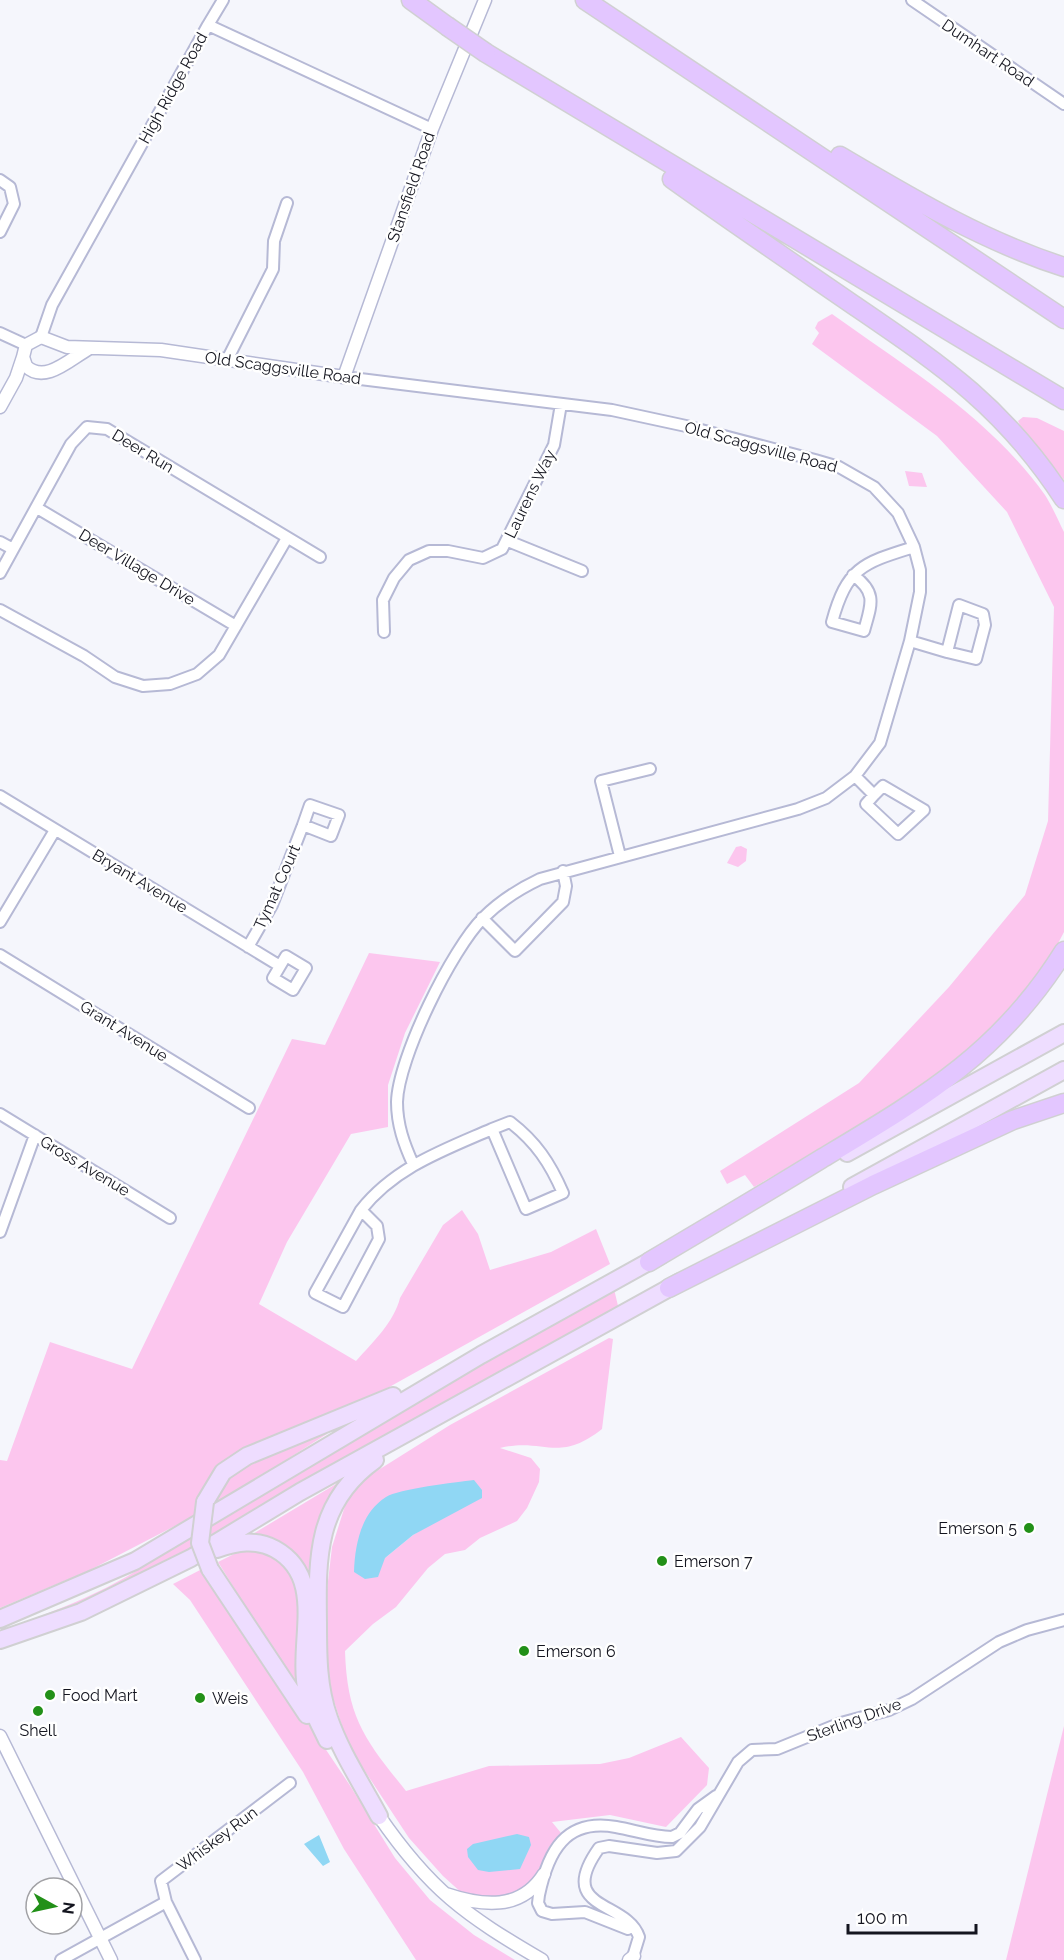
<svg xmlns="http://www.w3.org/2000/svg" width="1064" height="1960" viewBox="0 0 1064 1960" font-family="Raleway,sans-serif">
<rect width="100%" height="100%" fill="#f5f6fc"/>
<path fill="#fcc6ee" fill-rule="evenodd" d="M832,314C910,370 988,416 1045,495C1052,506 1058,520 1064,532V932C1002,1058 869,1120 754,1187L745,1175L727,1184L720,1171L859,1083L949,987L1025,895L1048,821L1054,607L1007,512L937,436L812,344L819,333L815,328L818,322Z
M1023,417L1037,418L1064,431V480L1021,427L1018,421Z
M905,471L922,473L927,487L909,486Z
M741,846L747,849L746,861L738,867L727,863L736,847Z
M369,953L440,962L405,1033L388,1085V1127L351,1134L287,1242L259,1304L356,1361C373,1342 394,1322 400,1298L443,1225L462,1210L478,1234L490,1270L551,1252L596,1229L610,1264L357,1405L228,1457L208,1480L198,1501L196,1515L90,1570L0,1608V1460L7,1461L50,1342L132,1369L292,1039L325,1045Z
M614,1289L619,1310L161,1567L66,1610L0,1634V1631C57,1610 118,1589 165,1550L398,1410Z
M609,1338L613,1339L602,1429C558,1464 544,1437 500,1448L531,1458L540,1469L539,1482L527,1508L517,1521L480,1538L465,1550L445,1554L428,1568L396,1607L373,1624L345,1651C347,1719 366,1741 406,1791L489,1766L600,1764L629,1758L681,1737L709,1768L707,1785L666,1827L610,1815L552,1822L561,1833L549,1847L533,1882L507,1899L463,1894L443,1876L409,1838L349,1747L328,1683L327,1590L332,1547L344,1509L351,1493L364,1479L450,1425ZM451,1483L446,1515L413,1535L385,1558Z
M323,1432L327,1434L210,1508L227,1479L240,1467Z
M341,1481L314,1574L308,1583L246,1538Z
M240,1551L265,1553L285,1566L298,1584L300,1611L298,1691L218,1562Z
M204,1568L349,1784L395,1858L430,1900L474,1935L515,1960H416L344,1849L303,1772L190,1600L173,1584Z
M1064,1726V1960H1006Z"/>
<path fill="#90d7f4" d="M474,1480L482,1490V1498L413,1535L385,1558L378,1577L365,1579L354,1572C355,1544 361,1513 386,1497C398,1489 456,1482 474,1480Z
M517,1834L529,1837L531,1845L520,1869L489,1872L478,1870L468,1857L467,1849L473,1844Z
M319,1835L330,1862L323,1866L304,1844Z"/>
<g fill="none" stroke-linecap="round" stroke-linejoin="round">
<g stroke="#b6b9d5" stroke-width="14">
<path id="minor" d="M912,0L1064,104
M208,25L223,0
M0,180L10,187L14,204L0,232
M0,333L26,345
M41,337L52,305L208,25L432,129
M227,360L273,269L274,241L287,203
M344,377L612,410L686,426L815,460L839,467L874,487L898,513L914,547L920,570V592L910,641L880,743L855,776L826,798L798,809L540,879C519,889 500,901 483,918C452,949 398,1058 397,1102C397,1125 404,1144 413,1164
M37,508L236,626
M508,541L582,571
M0,542L13,549
M0,573L71,444L87,427L107,429L320,557
M853,575C878,593 871,605 864,631L832,622C847,567 863,563 914,547
M0,610L84,656L115,677L143,686L170,684L197,674L219,655L287,538
M384,632L383,600L394,578L409,560L429,551H448L483,558L502,549L554,445L561,404
M910,641L947,652L959,605L983,614L985,625L976,659L947,652
M855,776L874,795L866,804L898,834L924,810L883,786L874,795
M0,796L280,966
M620,856L601,781L650,769
M482,918L515,951L563,902L566,886L563,871
M0,922L55,830
M248,947L272,905L303,825L331,836L339,815L310,805L303,825
M0,955L249,1108
M286,956L306,968L293,990L273,978Z
M0,1114L170,1218
M361,1210L315,1293L343,1307L379,1239L377,1226L361,1210C395,1167 444,1150 492,1129L526,1209L563,1193C550,1163 536,1142 510,1122L492,1129
M0,1232L35,1135
M632,1926L628,1929L585,1912L552,1914L542,1911L538,1903L539,1895C548,1852 565,1818 616,1827C634,1830 653,1837 672,1837L680,1833L698,1809L716,1796
M61,1960L166,1902
M195,1960L166,1902L161,1881L290,1783
M632,1960L639,1937C627,1900 554,1911 599,1848L609,1846L657,1853L676,1851L700,1827L738,1762L752,1750L777,1749L841,1723L889,1710L912,1699L999,1642L1027,1630L1064,1620"/>
</g>
<g stroke="#b6b9d5" stroke-width="15">
<path id="tertiary" d="M90,348C71,358 45,385 26,366L23,357L26,345L41,337L67,347L161,350L344,377L432,129L485,0
M0,407L16,378L23,357
M0,1736L111,1960
M379,1816C430,1890 465,1915 542,1960
M446,1894C482,1906 521,1911 544,1874
M629,1960L634,1956"/>
</g>
<g stroke="#d0d0d2" stroke-width="20">
<path id="primary" d="M847,1153L1064,1033
M852,1187L1064,1070
M375,1460C316,1502 317,1557 318,1623C318,1656 318,1687 329,1718C341,1753 362,1784 379,1816
M205,1502L223,1472L247,1456L393,1396
M217,1549C237,1542 256,1539 275,1549C324,1576 300,1635 305,1680C307,1702 318,1721 327,1740
M210,1569L307,1715
M0,1619L135,1561L481,1355L661,1255
M0,1640L81,1612L191,1558L300,1492L680,1282"/>
</g>
<g stroke="#d0d0d2" stroke-width="21">
<path id="motorway" d="M411,0L447,26
M585,0L1064,319
M486,53L1064,400
M840,156C913,199 983,241 1064,267
M672,179C732,222 794,264 855,306C943,366 1004,407 1064,499
M649,1262C706,1228 764,1194 821,1159C921,1099 1000,1054 1064,951
M669,1288L873,1185L1013,1120L1064,1103"/>
</g>
<use href="#minor" stroke="#fff" stroke-width="10"/>
<use href="#tertiary" stroke="#fff" stroke-width="12"/>
<use href="#primary" stroke="#edf" stroke-width="16"/>
<use href="#motorway" stroke="#e3c6ff" stroke-width="18"/>
<g stroke="#d0d0d2" stroke-width="20" stroke-linecap="butt">
<path id="primary-bridge" d="M205,1502L200,1543L210,1569"/>
</g>
<g stroke="#d0d0d2" stroke-width="21" stroke-linecap="butt">
<path id="motorway-bridge" d="M447,26L486,53"/>
</g>
<use href="#primary-bridge" stroke="#edf" stroke-width="16"/>
<use href="#motorway-bridge" stroke="#e3c6ff" stroke-width="18"/>
</g>
<g fill="#229018" stroke="#fff" stroke-width="2">
<circle cx="1029" cy="1528" r="6"/>
<circle cx="662" cy="1561" r="6"/>
<circle cx="524" cy="1651" r="6"/>
<circle cx="50" cy="1695" r="6"/>
<circle cx="200" cy="1698" r="6"/>
<circle cx="38" cy="1711" r="6"/>
</g>
<g text-anchor="middle" dominant-baseline="central" stroke-width="5" stroke-linejoin="round" paint-order="stroke">
<g font-size="16" fill="#14151f" stroke="#fff">
<text transform="translate(988 53) rotate(34)">Dumhart Road</text>
<text transform="translate(173 88) rotate(-61)">High Ridge Road</text>
<text transform="translate(411 187) rotate(-71)">Stansfield Road</text>
<text transform="translate(283 368) rotate(8)">Old Scaggsville Road</text>
<text transform="translate(761 447) rotate(15)">Old Scaggsville Road</text>
<text transform="translate(143 451) rotate(31)">Deer Run</text>
<text transform="translate(530 494) rotate(-64)">Laurens Way</text>
<text transform="translate(137 567) rotate(31)">Deer Village Drive</text>
<text transform="translate(140 881) rotate(31)">Bryant Avenue</text>
<text transform="translate(277 887) rotate(-66)">Tymat Court</text>
<text transform="translate(124 1031) rotate(32)">Grant Avenue</text>
<text transform="translate(85 1166) rotate(31)">Gross Avenue</text>
<text transform="translate(854 1720) rotate(-20)">Sterling Drive</text>
<text transform="translate(217 1839) rotate(-37)">Whiskey Run</text>
</g>
<g font-size="16" fill="#14151f" stroke="#fff" text-anchor="start">
<text x="1017" y="1528" text-anchor="end">Emerson 5</text>
<text x="674" y="1561">Emerson 7</text>
<text x="536" y="1651">Emerson 6</text>
<text x="62" y="1695">Food Mart</text>
<text x="212" y="1698">Weis</text>
<text x="38" y="1730" text-anchor="middle">Shell</text>
</g>
</g>
<g transform="translate(54 1906) rotate(98)"><circle r="28" fill="#ffffff" stroke="#a1a1a5" stroke-width="1.5"/>
<path d="M0-4.5L10 22L0 15L-10 22Z" fill="#229018"/>
<text y="-9" font-size="16" font-weight="bold" text-anchor="middle" fill="#14151f">N</text>
</g>
<path d="M848 1924v9h128v-9" fill="none" stroke="#14151f" stroke-width="3"/>
<text x="857" y="1924" font-size="18" fill="#14151f" stroke="#ffffff" stroke-width="4.5" paint-order="stroke">100 m</text>
</svg>
